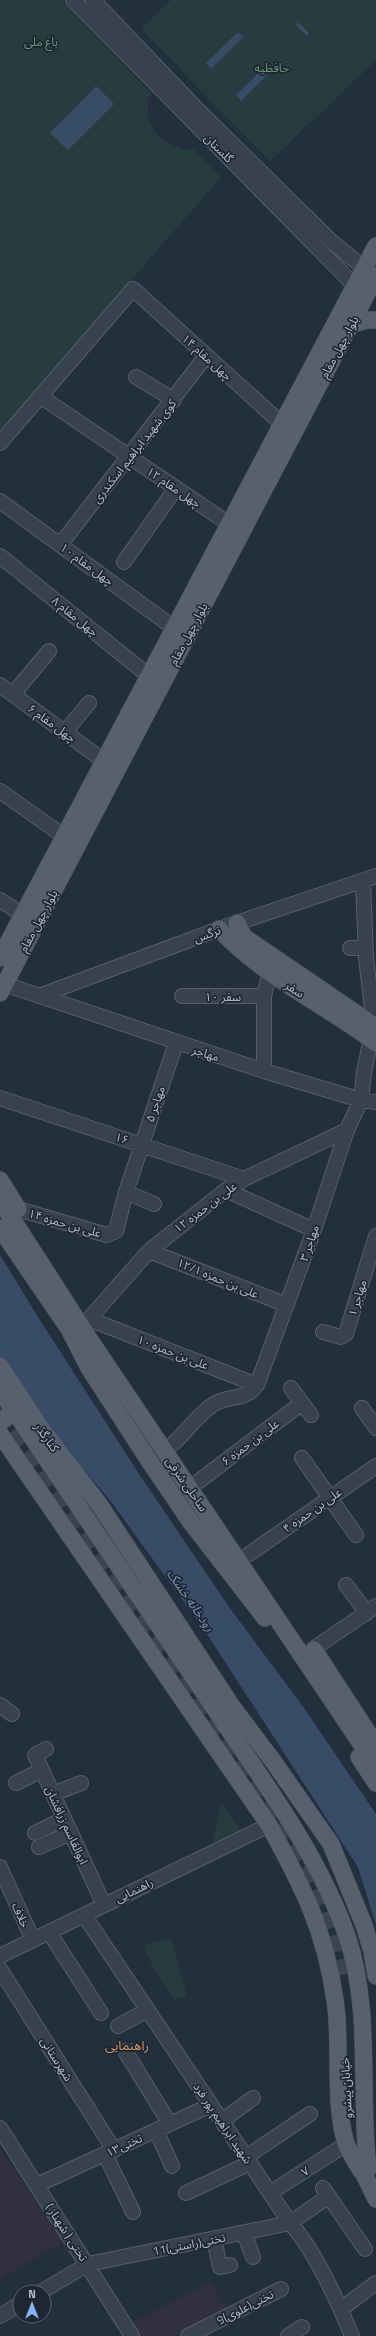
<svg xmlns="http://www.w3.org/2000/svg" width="376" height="2336" viewBox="0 0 376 2336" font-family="'Titillium Web','Noto Sans Arabic',sans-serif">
<rect width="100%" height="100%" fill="#242f3e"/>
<path fill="#32303f" d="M0,2148L63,2243L0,2278Z
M211,2282L228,2311L174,2336H139L131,2323Z"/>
<path fill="#263c3f" d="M0,0H62L151,94C146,101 148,104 148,112C148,134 168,145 188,150L193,148L221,177L129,283L125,295L0,431Z
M171,0H376V60L270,161L141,29Z
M221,1803L241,1831L212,1846Z
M171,1937L187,1997L174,1999L152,1965L144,1945Z"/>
<path fill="#394c67" d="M298,22L309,33L307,36L296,25Z
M238,32L243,37L211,69L206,63Z
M268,64L273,69L241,101L236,95Z
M96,86L114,104L68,150L50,133Z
M0,1255L43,1325L141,1477L229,1607L304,1708L376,1814V1925L358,1867L205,1631L109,1499L49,1430L0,1359Z"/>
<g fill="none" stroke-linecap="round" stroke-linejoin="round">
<path stroke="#3a4453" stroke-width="17" stroke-dasharray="17 8" stroke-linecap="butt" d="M0,1409L214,1724L306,1869L322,1897L337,1934L347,1974"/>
<g stroke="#565f6c" stroke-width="16">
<path id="minor" d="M73,0L362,293
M93,0L197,109L331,241L365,269
M136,377L174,400
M40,396L229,524
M0,443L133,289L282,424
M0,501L174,628
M60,545L206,356
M0,556L149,676
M124,562L176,488
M0,685L104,761
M13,694L49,651
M65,732L89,703
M0,791L72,842
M363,881L366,957L374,1026
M0,900L23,915
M350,948H366
M4,984L264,1071L361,1100L376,1102
M39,996L219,929L376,876
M182,996H264
M264,1071V996L270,972
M0,1098L244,1179
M226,1190L314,1230
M126,1192L154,1204
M18,1209L107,1235L116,1231L126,1192L176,1043
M149,1251L287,1305
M323,1332L341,1337L346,1334L376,1236
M257,1385L89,1319L149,1251L226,1190L244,1179L347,1130
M291,1388L311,1415
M362,1408L376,1428
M174,1443C187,1431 198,1414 214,1404C230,1394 244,1402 257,1385L314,1230L347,1130L361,1100L364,1072L371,1039
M302,1458L356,1535
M199,1481L302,1403
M249,1554L376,1466
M346,1585L367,1613
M313,1649L376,1606
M0,1705L12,1714
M46,1749L35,1755L104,1905
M16,1783L42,1770
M53,1794L81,1783
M35,1833L64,1819
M39,1847L71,1833
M0,1867L33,1940
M84,1915L290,2223C315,2250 338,2302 352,2336
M49,1932L101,2013
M0,1956L269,1825
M0,1969L114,2150
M118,2026L148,2010
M125,2051L170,2124
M222,2121L253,2098
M0,2128L132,2336
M156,2130L172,2166
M105,2154L133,2212
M246,2157L310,2114
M37,2185L211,2105
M323,2188L365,2249
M186,2193L250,2163
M270,2193L340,2148
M244,2233L253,2257
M214,2239L220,2267L230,2265
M41,2292L88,2264L290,2223L329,2196
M341,2309L376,2283
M0,2316L20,2304
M188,2336L281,2289
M288,2336L302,2327"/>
</g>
<g stroke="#414a57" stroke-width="18">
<path id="major" d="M351,325L367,320H376
M237,923L244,937L376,1027
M219,929C264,977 324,1004 376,1043
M0,958L376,246
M0,993L376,276
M0,1180L18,1209
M0,1200L90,1340L376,1766
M0,1228L69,1329L89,1368L148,1459L190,1521L265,1618
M0,1366L42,1430L99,1504L231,1705L273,1761L331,1844L364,1925L372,1951L376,1976
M0,1390C74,1499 148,1608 221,1718C267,1787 319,1856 347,1936C372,2010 359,2092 368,2169
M0,1423L8,1416L17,1414
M0,1434L269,1825C303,1887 325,1930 335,2000C342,2046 333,2095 345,2140C348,2151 356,2162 362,2172
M314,1650L376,1745
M359,1757L376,1783
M358,2162L376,2199"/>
</g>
<use href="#minor" stroke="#38414e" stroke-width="14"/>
<use href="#major" stroke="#56606e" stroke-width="17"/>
</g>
<g text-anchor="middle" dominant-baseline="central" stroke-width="3.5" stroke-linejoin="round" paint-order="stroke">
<g font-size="12" fill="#6b9a76" stroke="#1d2633">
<text x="41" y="41">باغ ملی</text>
<text x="272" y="67">حافظیه</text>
</g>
<g font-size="12" fill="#b4bcc9" stroke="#1d2633">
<text transform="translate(219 148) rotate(45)">گلستان</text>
<text transform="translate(339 347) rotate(-62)">بلوار چهل مقام</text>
<text transform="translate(207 357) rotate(42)">چهل مقام ۱۴</text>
<text transform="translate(134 451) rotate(-52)">کوی شهید ابراهیم اسکندری</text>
<text transform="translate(174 487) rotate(34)">چهل مقام ۱۲</text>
<text transform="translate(87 564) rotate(36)">چهل مقام ۱۰</text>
<text transform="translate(75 616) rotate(39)">چهل مقام ۸</text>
<text transform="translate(188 634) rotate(-62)">بلوار چهل مقام</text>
<text transform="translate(52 723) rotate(36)">چهل مقام ۶</text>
<text transform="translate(38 921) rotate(-62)">بلوار چهل مقام</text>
<text transform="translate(207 934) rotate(-20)">نرگس</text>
<text transform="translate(295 989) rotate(33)">سفر</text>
<text x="223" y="996">۱۰ سفر</text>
<text transform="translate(206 1053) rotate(18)">مهاجر</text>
<text transform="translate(155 1104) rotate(-71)">۵ مهاجر</text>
<text transform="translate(122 1138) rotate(18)">۱۶</text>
<text transform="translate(205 1207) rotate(-37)">۱۲ علی بن حمزه</text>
<text transform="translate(65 1223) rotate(16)">۱۴ علی بن حمزه</text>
<text transform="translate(309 1243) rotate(-71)">۳ مهاجر</text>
<text transform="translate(218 1278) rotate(22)">۱۲/۱ علی بن حمزه</text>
<text transform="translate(357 1298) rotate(-73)">۱ مهاجر</text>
<text transform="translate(173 1352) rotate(21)">۱۰ علی بن حمزه</text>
<text transform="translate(47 1437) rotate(54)">کنارگذر</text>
<text transform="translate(250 1442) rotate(-37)">۶ علی بن حمزه</text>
<text transform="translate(187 1484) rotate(55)">ساحلی شرقی</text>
<text transform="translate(312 1510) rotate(-35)">۴ علی بن حمزه</text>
<text transform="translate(67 1825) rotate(65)">ابوالقاسم زرافشان</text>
<text transform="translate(134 1890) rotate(-26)">راهنمایی</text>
<text transform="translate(21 1915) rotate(66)">خلاف</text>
<text transform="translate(57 2059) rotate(58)">شهرستانی</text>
<text transform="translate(346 2088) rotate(-93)">خیابان پیشرو</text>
<text transform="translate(223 2123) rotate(56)">شهید ابراهیم پور فرد</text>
<text transform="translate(124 2145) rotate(-25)">تختی۱۳</text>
<text transform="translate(305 2171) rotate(-33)">۷</text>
<text transform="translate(67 2232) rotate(57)">تختی ( شهناز )</text>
<text transform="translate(189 2244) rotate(-11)">11تختی(راستی)</text>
<text transform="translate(245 2307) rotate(-27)">9تختی(علوی)</text>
</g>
<g font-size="13" font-style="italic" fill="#7c92b1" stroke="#1d2633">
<text transform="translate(191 1600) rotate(55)">رودخانه خشک</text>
</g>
<g font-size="13" fill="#d59563" stroke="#1d2633">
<text x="127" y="2045">راهنمایی</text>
</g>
</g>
<g transform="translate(32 2304)"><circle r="19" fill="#1d2633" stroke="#59626f"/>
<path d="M0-3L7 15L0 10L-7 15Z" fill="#8ab4f8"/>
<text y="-6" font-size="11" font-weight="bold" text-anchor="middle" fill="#b4bcc9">N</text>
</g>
</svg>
